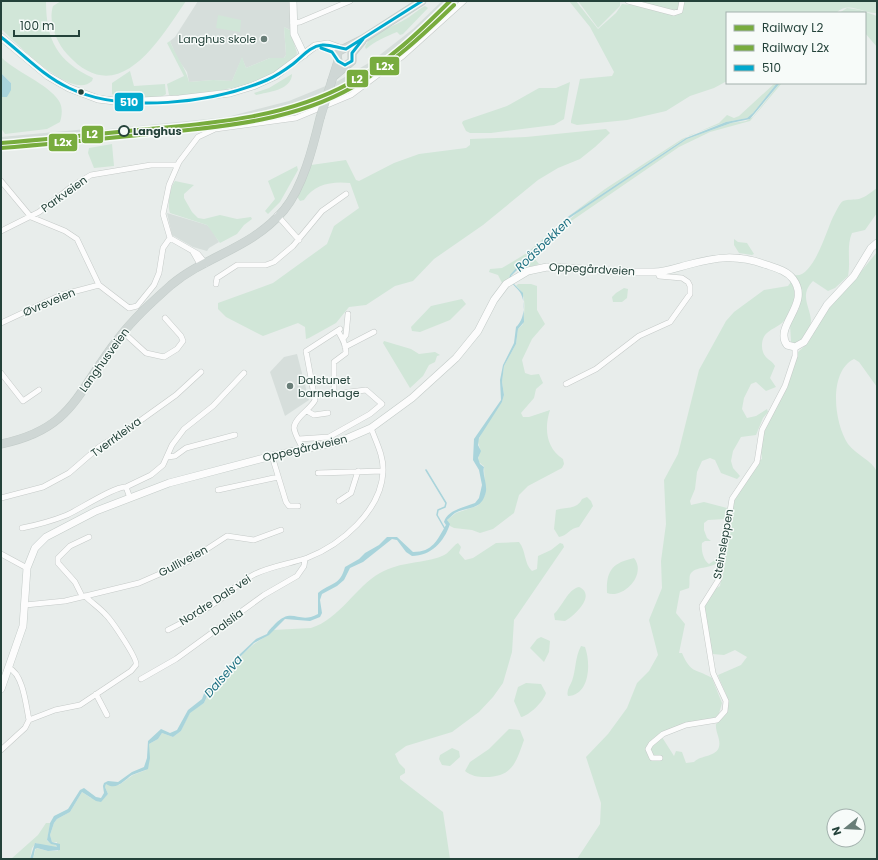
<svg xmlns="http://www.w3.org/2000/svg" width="878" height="860" viewBox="0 0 878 860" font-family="Poppins,sans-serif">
<rect width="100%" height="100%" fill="#e8edeb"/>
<path fill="#d6dedb" d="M198,1H290V30L284,27L286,55L283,59L270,58L246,68L242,58L232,81L213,80L189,82L187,72L177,58L170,41L175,37Z
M442,1H454L401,51L342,89L292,110L233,124L228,122L1,146V137L98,128L99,130L227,117L289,101L338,81L372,61L413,29Z
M167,213L207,225L211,229L219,242L209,248L207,251L193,247L172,235Z
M297,354L309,400L285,416L270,372L284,357Z"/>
<path fill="#d1e6d8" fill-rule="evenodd" d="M1,1H46C46,40 57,61 93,78L92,81C71,101 17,43 1,29Z
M61,1H186C158,42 118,111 67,54C56,42 48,21 53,6Z
M569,1H576L598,29L616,13L622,4L640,6L642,1H877V13C863,14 849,0 836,13H727V81L714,88L690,96L666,111L627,120L577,125L571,123V121L580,79L612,76L614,72L590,27Z
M578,1H620V6L598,28Z
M425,6L428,8L403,34L400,35L397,32C385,37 375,41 366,49L365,47C371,32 391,28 404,20C412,16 417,10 425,6Z
M847,8L860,10L877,16V47L865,33V13H839Z
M218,15L241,20L240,32L216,28Z
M284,27L290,30L297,53C282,87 204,93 172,96L169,95L167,84L184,76L167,43L170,41C175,55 186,68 189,82L213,80L232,81L242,57L246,68L270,58H284L286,55Z
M1,57C17,73 47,83 59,101C63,107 62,116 60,122L47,129L5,134L1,128V97H7L11,83L1,73Z
M130,71L134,86L165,84L166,94C158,101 119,101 112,94V83Z
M292,74C292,90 268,92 256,95L254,93L269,88Z
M570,82L564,119L554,125L491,133H470L466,131L462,123L463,121L507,106L539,88H556Z
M775,83H777L753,113L747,118L726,122L690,135L569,216L533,249L510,275L509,280L502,283L498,275L489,272L490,269L502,268L527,253L569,216L605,189L682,139L719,123L727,115L734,118L739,116Z
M780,83H782L750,121L710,132L679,147L564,226L540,249L535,259L539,264L524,269L522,267L535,251L579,211L687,139L731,123L746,121L753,117Z
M606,129L610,133L595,147L580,159L558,168L538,180L483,225L434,259L413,281L395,286L366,305L349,307L336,323L309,338L306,339L305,327L298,323L263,336L226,317L218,309V303L273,283L327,244L334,226L359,208L350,183C332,181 314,184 304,200L300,201L296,195L302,188L311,165L346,160L356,180L359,181L394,163L419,154L466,148L470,145V139L526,137Z
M112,144L114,166L94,168L88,153L89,148Z
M297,166L298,170L280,202L268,214L265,211L275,199L268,181Z
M175,181L194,185L184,194V198L192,212L198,218L204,219L220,215L237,219L251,217L252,219L244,225L237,234L220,243L207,225L170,213C167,205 170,187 175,181Z
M877,188V213L865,230L852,233C846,247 851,261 848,276L835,288L828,291L813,281C799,295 810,307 811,320C811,329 802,340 796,344L791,342L790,324L799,309L801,299L794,275C813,280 827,229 833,217C836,212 839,204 843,201C848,199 854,200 859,199C866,197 871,192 877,188Z
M734,239L738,242L747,243L754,254L752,255L739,253L734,245Z
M877,252V387L859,362L854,359C828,372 834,423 848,444C856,455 872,460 877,472V859H577L600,824L601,803L586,757L608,734L627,708L637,683L649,671L658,655L649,620L662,588L661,561L666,524L664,480L678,454L699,370L726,321L734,312L764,290L788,286L791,282C799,295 793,312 783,322C778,327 770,329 765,335C762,339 761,347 763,352C765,359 772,360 775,366L770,378L776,387L766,391L756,382L751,384L744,398L742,409L747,418L756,416L767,409L768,412L763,418L756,435L741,437L733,451L731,461L733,468L740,476L737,479L721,473L715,460L710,458L702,461L697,472L695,489L690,501L691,505L704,502L727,508L725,519L708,520L704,523V530L707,538L711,541H705L702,543C701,550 703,560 709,564L715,560L720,550L719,561C712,570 694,565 690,575C689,578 690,584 689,588L680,591L676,613L685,624L679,653H682C691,674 695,668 712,678L722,703L718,717L660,734L674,756L676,751L682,752L686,763L694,762C701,755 716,757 719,747C721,739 715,732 716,724C738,705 725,696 718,675L741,665L747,657L735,650L724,655L712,654L703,605L715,589L720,586L732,502L760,460L762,459L761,452L764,428L788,383L798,352L808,343L831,302L855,279ZM834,816H858V840H834Z
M518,284H531L537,286V310L545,324L532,339L522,360L525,373L531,375L539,374L543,383L536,389L534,398L521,413L523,417H529L550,410C544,428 546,448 563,459L564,464L562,468L528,486L519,495L514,513L493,529L480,533L472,530L454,528L450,526L447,520L456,513L477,506L485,495L484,466C476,461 478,459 480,452C481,448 478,445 478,441L486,424L502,402L504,395L502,382L504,366L516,344L518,329L523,324C524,312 528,294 516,286Z
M624,288L628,289L627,298L622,302H613L612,297L616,293Z
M462,299L466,304L450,320L420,332L412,331L411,327L431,306Z
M384,341L411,349L419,354L435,352L440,355L437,356L435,362L429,365L423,376L410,388L383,343Z
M587,497L591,501L593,506L579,527C570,528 567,536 559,537L554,529L556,510C565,507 577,510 582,499Z
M519,542C526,550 524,564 532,571L537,569L538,556L551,550L560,543L563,544L564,547L514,620L512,652L503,683L493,697L479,712L452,732L406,746L395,754L399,763L405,769V773L400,776V779L443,812L450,859H33L36,848L48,851H58L57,842H52L50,835L54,823L57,819L70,812L82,792L91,798L103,799L108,794L105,787L106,784L119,785L133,775L146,770L149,744L158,739L162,733L173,737L181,731L190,712L204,703L208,694L222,677L236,666L243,654L254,644L268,635L273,630L311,628C340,619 355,587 380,573C401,561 423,564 442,556C450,553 452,546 458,543L461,547L459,553L465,560L473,558L496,543Z
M634,558C647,574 624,599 607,593C606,571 612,563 634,558Z
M579,587C597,595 574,616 565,621L555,620L554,614C562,607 568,589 579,587Z
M541,637L550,641L549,652L544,662L530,648L537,639Z
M581,646L585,647C591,663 590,695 568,696C566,691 570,686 572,681C576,670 575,657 581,646Z
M526,683L541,684L546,693C544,701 529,716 521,717L514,701L518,687Z
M509,729L520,730L524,740C516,762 513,777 485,777C478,777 471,776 465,771L470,762L489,749Z
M452,748L459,751L460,757L450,766L442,765L439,759L440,755Z
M46,823H50L47,841L55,844L57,847H47L36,843L32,848L30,859H11L38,835Z"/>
<path fill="#a9d4db" d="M1,73L11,83V90L7,97H1Z
M777,83H780L750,119L731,123L687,139L568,219L511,276L513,283L523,293L524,322L518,329L516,344L504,366L502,382L504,395L502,402L479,438L478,445L481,451L478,458L480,464L484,467C482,474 487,483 486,491C482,512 466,506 455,513C452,515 450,518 447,520L450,524C444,542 431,556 412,556L406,552L397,540L392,539L363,562L350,568L344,580L337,586L322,594L320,600L322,613L320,617L310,621L285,619L269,635L254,643L241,656L236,666L222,677L218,685L208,694L204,703L190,713L181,731L173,737L162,733L158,739L149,744L150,758L148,769C143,771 137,773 132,775C124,780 117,791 106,784L105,787L108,794L101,802L96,801L82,792L70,812L57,819L54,823L50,835L52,842L60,844V850L48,851L37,848L35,849L33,859H30L35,843L57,847L56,845L51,844L47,840L50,823L54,816L68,809L80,790L84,788L96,797L101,798L104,793L103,786L104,783L108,781L118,782L132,772L144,767L147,758L148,741L161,729L170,733L177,730L188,710L202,699L205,691L230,666L238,656L256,639L267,634C269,629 272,628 275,624C293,606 298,625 318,614V593C331,582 340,586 345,567L359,559L365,553L379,545L387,537H397L413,552C433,552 437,540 446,525L444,522C447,510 465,507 475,503L479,498L482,485L479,470L473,460L474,439L501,400L500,380L503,365L514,343L516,327C524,320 526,304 521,294C519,289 512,285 509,279L510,275L533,249L569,216L686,138L726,122L747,118L753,113Z"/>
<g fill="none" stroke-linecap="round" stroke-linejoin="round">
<path stroke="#a9d4db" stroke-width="1.5" d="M426,470L446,503L445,507L438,510L437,515L445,529"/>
<g stroke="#c5cac8" stroke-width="6">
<path id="street" d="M628,1L674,13L680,11L682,1
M293,23L300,22L350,1
M1,181L31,217L65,231L77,239L99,285L129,308L137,306L154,285L159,273L163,248L170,238
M277,215L299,240
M1,231L39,212L74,185L91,175L151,165H177
M193,252L201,266
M206,264L198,254L170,238L163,214L169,185L179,162L198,137L215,129L296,118L351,95L403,56L464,1
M216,284L217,278L237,265H266L274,262L293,246L322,211L346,194
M1,323L61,295L99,285
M123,332L146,353L164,357L177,349L183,341L181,336L165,318
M343,339L346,335L348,314
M345,347L374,332
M1,373L23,401L39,390
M566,384L596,369L639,336L670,322L690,294V286L688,282L682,278L659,276L658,272
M334,393V362L346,353C346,344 342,338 338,331
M307,411L314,415L328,413
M299,439L329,437L370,414L382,404L366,390L341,393
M303,449C300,443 295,435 294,428C294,418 311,409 315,400L306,351L340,329
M272,456L286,502L289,506H298
M167,457L175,456L186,448L235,435
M318,473L383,471
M218,490L278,477
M1,498L43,487L69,473L99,447L130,428L176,395L201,372
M130,498L126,487L151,475L163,465L172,445L184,429L213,406L244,373
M339,501L351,493L358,471
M22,528C37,525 52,521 67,515C80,509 115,486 126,487
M1,554L27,568
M82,596L75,582L58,563V558L70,546L89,537
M25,605L65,601L139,583L187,562L227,536L254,540L281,530
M168,630C186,621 202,612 218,601C231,591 241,581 255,574C272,566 289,564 307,558C341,545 381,511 383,472C384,456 376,442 371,428
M9,668C23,674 26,705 29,720
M141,679L176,659L264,595L297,576L304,566L305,559
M96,694L107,715
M1,750L25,728L29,720L55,710L80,705L131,671L136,665C138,659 112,621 106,615C100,608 92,603 85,596
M660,758H652L648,749L651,744L663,734L686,725L717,720L725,711L726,701L713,673L702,606L719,579L732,499L757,462L762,430L785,386L795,356V347"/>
</g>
<g stroke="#c3cbc8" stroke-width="8">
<path id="secondary" d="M293,1L294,34L304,55
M1,37L48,76L69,88L98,99L123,102L179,99L230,93L253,86L275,76L315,46L328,44L342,49
M1,689L23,626L27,568L35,548L46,537L96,511L169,483L272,456L341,441L371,428L412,398L456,358L478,331L494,300L506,284L528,271L547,267C582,268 618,273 654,272C665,272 676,268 687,265C717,257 736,254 767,265C776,268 787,271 793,279C812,304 773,326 787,345L795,347L804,342L827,305L854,276L871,248L877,243"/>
</g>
<g stroke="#c3ccc9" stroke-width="9">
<path id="primary" d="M334,76L352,61V53L362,41
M332,80L338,61L337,55L339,51L363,39L422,1
M1,444C74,429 77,391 118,339C133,319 152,302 171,285C207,255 251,249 284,210C303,187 313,147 320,118"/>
</g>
<use href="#street" stroke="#fcfcfc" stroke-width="5"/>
<use href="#secondary" stroke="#fcfcfc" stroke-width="7"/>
<use href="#primary" stroke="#cfd7d5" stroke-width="8"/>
<g stroke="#c3ccc9" stroke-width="9" stroke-linecap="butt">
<path id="primary-bridge" d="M320,118L332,80"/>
</g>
<use href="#primary-bridge" stroke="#cfd7d5" stroke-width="8"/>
<g stroke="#f7fbf9" stroke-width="6">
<path id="bus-1" d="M1,37C23,54 43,76 69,88C123,114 213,103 267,80C276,76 285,70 293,64C302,57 310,46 322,45C330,44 338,48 346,49L422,1
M321,48L332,52L338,61L345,65L352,61V53L363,39"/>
</g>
<use href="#bus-1" stroke="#00a9ce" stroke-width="3"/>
<g stroke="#f7fbf9" stroke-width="7">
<path id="rail-1" d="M1,143C50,139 99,134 148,129C217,123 288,117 350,83C388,62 420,31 450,1"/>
</g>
<g stroke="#f7fbf9" stroke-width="7">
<path id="rail-2" d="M1,148C51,144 100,139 149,134C218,127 292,122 353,87C391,65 423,35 454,5"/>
</g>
<use href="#rail-1" stroke="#78ac3e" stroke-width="4"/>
<use href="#rail-2" stroke="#78ac3e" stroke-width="4"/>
</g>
<g fill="#697e78" stroke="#f7fbf9" stroke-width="1.5">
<circle cx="264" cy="39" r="4"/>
<circle cx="290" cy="386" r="4"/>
</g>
<circle fill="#24423a" stroke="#f7fbf9" stroke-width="1.5" cx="81" cy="92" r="3.5"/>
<circle fill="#f7fbf9" stroke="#24423a" stroke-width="2" cx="124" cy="131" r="5"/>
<g text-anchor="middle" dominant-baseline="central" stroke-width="3" stroke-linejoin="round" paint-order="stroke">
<g font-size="11" fill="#24423a" stroke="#f7fbf9" text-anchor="end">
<text x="256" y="39">Langhus skole</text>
<text x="298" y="380" text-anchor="start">Dalstunet<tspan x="298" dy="13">barnehage</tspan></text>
</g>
<g font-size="11" font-weight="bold" fill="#24423a" stroke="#f7fbf9" text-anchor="start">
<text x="133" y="131">Langhus</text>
</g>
<g font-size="11" fill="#24423a" stroke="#f7fbf9">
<text transform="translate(64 194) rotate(-36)">Parkveien</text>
<text transform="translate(592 269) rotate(3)">Oppegårdveien</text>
<text transform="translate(49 302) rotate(-23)">Øvreveien</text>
<text transform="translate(104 360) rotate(-54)">Langhusveien</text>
<text transform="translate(116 437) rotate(-36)">Tverrkleiva</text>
<text transform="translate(305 448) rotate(-13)">Oppegårdveien</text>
<text transform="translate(723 544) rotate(-80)">Steinsleppen</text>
<text transform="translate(183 561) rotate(-28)">Gulliveien</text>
<text transform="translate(215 600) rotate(-33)">Nordre Dals vei</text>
<text transform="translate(227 622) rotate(-36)">Dalslia</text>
</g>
<g font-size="12" font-style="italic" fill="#1c6f80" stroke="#f7fbf9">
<text transform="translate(543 244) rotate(-44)">Roåsbekken</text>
<text transform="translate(223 676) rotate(-49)">Dalselva</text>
</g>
</g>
<g stroke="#f7fbf9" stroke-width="1.5">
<rect x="369" y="56" width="31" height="20" rx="4" fill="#78ac3e"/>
<rect x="346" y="69" width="23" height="19" rx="4" fill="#78ac3e"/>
<rect x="114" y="92" width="30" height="20" rx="4" fill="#00a9ce"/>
<rect x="81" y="125" width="23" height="19" rx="4" fill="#78ac3e"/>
<rect x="48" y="133" width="30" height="19" rx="4" fill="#78ac3e"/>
</g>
<g font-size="11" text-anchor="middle" font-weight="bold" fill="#fff">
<text x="385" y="70">L2x</text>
<text x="357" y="83">L2</text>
<text x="129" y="106">510</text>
<text x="92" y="138">L2</text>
<text x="63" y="146">L2x</text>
</g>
<rect width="878" height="860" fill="none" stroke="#24423a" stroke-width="4"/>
<rect x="726" y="12" width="140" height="72" fill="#f7fbf9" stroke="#a3b1ad"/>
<rect x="734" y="25" width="20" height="6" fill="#78ac3e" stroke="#a3b1ad"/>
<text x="762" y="32" font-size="12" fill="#24423a">Railway L2</text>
<rect x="734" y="45" width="20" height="6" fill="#78ac3e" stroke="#a3b1ad"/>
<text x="762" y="52" font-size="12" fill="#24423a">Railway L2x</text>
<rect x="734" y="65" width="20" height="6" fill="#00a9ce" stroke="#a3b1ad"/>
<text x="762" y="72" font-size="12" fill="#24423a">510</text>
<g transform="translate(846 828) rotate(252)"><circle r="19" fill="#f7fbf9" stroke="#a3b1ad"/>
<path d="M0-3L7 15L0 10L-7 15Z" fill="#697e78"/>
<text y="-6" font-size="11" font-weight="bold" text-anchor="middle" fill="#24423a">N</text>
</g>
<path d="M14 30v6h65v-6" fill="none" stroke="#24423a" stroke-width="2"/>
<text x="20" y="30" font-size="12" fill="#24423a" stroke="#f7fbf9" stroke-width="3" paint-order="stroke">100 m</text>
</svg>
